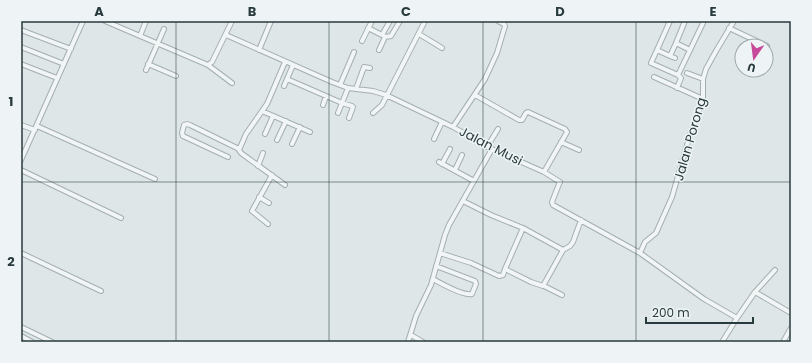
<svg xmlns="http://www.w3.org/2000/svg" width="812" height="363" viewBox="0 0 812 363" font-family="Poppins,sans-serif">
<rect width="100%" height="100%" fill="#dee6e7"/>
<g fill="none" stroke-linecap="round" stroke-linejoin="round">
<g stroke="#a4afb1" stroke-width="6">
<path id="minor" d="M105,21L208,65L212,62L232,21
M368,28L382,35L390,21
M729,28L767,46
M21,30L71,49
M419,34L442,48
M226,35L332,82L348,88L373,91L386,95L453,127L492,149L544,172L560,182L559,184L552,202L553,205L640,253L704,299L737,318L722,342
M140,36L146,21
M385,37L391,36L400,21
M362,41L372,21
M676,43L685,21
M21,47L64,64
M259,50L271,21
M379,50L385,37L384,36
M657,50L670,21
M670,56L657,50L651,63L678,75
M675,58L670,56L676,43L690,50
M285,62L267,104L246,134L239,150L241,153L285,185
M21,64L57,78
M148,64L176,76
M208,65L232,83
M293,65L287,79L342,103L348,88
M146,70L164,29
M687,73L703,79
M654,77L703,99
M340,85L354,52
M284,86L287,79
M677,88L681,78L678,75L703,23
M356,89L364,67L370,68
M475,95L519,120H522L526,113L528,112L565,129L567,132L544,172
M323,105L326,96
M262,111L310,132
M338,113L342,103L352,106L353,107L349,118
M373,113L382,105L425,21
M21,125L35,130
M37,126L155,179
M453,127L485,79L497,53L505,26L504,24L498,21
M265,134L273,116
M434,139L442,122
M277,140L286,121
M561,142L579,150
M292,144L300,127
M487,147L498,129
M228,157L183,136L182,133L184,125L187,124L190,125L239,149
M21,160L83,21
M439,162L474,181
M442,164L450,149
M258,166L263,153
M21,170L121,218
M455,170L462,155
M259,197L269,203
M463,201L491,215L523,228L563,250
M268,224L252,211L272,175
M523,228L505,269L531,282L543,286L563,250L570,246L573,242L581,220
M21,253L101,291
M440,253L471,263L499,276L503,275L505,269
M640,253L645,242L656,233L672,197L689,138L703,99V79L706,69L716,51L734,21
M433,279C442,284 463,296 472,294L476,284L475,281L436,266
M544,286L562,295
M755,292L791,313
M737,318L755,292L775,270
M21,327L52,342
M411,335L423,342
M21,336L32,342
M408,342L416,316L431,285L445,235L449,225L492,149
M783,342L791,328"/>
</g>
<use href="#minor" stroke="#f1f5f6" stroke-width="4"/>
</g>
<path fill="none" stroke="#283a3d" stroke-width="1" stroke-opacity="0.55" d="M176,21V342M329,21V342M483,21V342M636,21V342M21,182H791"/>
<g text-anchor="middle" dominant-baseline="central" stroke-width="3" stroke-linejoin="round" paint-order="stroke">
<g font-size="13" fill="#283a3d" stroke="#eef4f5">
<text transform="translate(690 139) rotate(-74)">Jalan Porong</text>
<text transform="translate(491 146) rotate(27)">Jalan Musi</text>
</g>
</g>
<rect width="812" height="363" fill="none" stroke="#eef4f5" stroke-width="44"/>
<g transform="translate(754 58) rotate(194)"><circle r="19" fill="#eef4f5" stroke="#9faaab"/>
<path d="M0-3L7 15L0 10L-7 15Z" fill="#c64a99"/>
<text y="-6" font-size="11" font-weight="bold" text-anchor="middle" fill="#283a3d">U</text>
</g>
<path d="M646 317v6h107v-6" fill="none" stroke="#283a3d" stroke-width="2"/>
<text x="652" y="317" font-size="12" fill="#283a3d" stroke="#eef4f5" stroke-width="3" paint-order="stroke">200 m</text>
<rect x="22" y="22" width="768" height="319" fill="none" stroke="#283a3d" stroke-width="1.5"/>
<g font-size="13" text-anchor="middle" font-weight="bold" fill="#283a3d">
<text x="99" y="16">A</text>
<text x="252" y="16">B</text>
<text x="406" y="16">C</text>
<text x="560" y="16">D</text>
<text x="713" y="16">E</text>
<text x="11" y="106">1</text>
<text x="11" y="266">2</text>
</g>
</svg>
